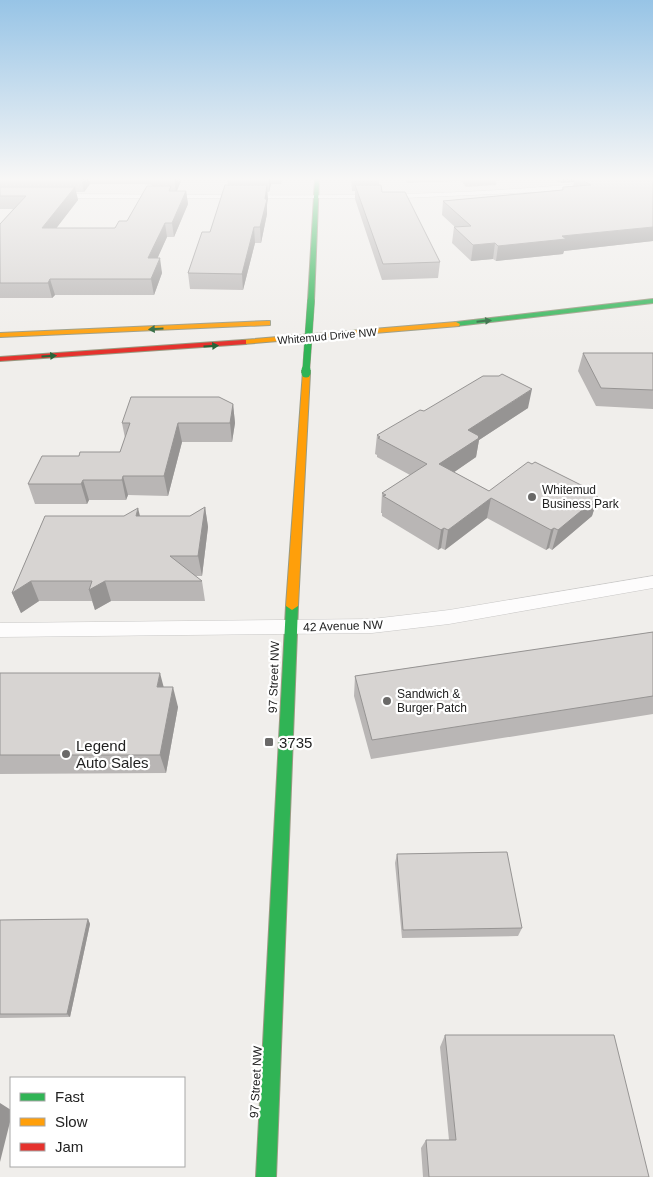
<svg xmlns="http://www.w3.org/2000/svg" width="653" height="1177" viewBox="0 0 653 1177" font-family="Helvetica,sans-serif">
<rect width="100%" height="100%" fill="#f0eeeb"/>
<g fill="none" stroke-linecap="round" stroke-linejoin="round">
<g stroke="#c9c8c7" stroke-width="1">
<path id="street" d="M586,183L590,185L589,187L538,192L404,198H55L51,196L55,194C232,194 410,201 586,183Z
M653,576V588L449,624L372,633L0,637V623L372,619L449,610Z"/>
</g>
<g stroke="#999a82" stroke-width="2">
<path id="fast" d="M315,179H319L314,301L311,303L308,301Z
M653,299V303L456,326L452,324L456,322Z
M292,602L298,606L276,1177H256L286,606Z"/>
</g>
<g stroke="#999a82" stroke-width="2">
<path id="slow" d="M267,321H270V325L0,337V333Z
M456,322L460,324L459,326L243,344L239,342L243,340Z
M303,371L310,373L298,606L292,610L286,606Z"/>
</g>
<g stroke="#999a82" stroke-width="2">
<path id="jam" d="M243,340H246V344L0,361V357Z"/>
</g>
<use href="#street" fill="#fdfcfc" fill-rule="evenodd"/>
<use href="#fast" fill="#30b455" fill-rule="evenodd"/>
<use href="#slow" fill="#ff9f0a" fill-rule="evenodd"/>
<use href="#jam" fill="#e5322d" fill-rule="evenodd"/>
<g stroke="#999a82" stroke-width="8" stroke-linecap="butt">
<path id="fast-bridge-far1" d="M306,372L311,301"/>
</g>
<g stroke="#999a82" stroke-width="10" stroke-linecap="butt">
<path id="fast-bridge" d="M306,373V370"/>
</g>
<use href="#fast-bridge-far1" stroke="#30b455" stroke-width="7"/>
<use href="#fast-bridge" stroke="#30b455" stroke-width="9"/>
</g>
<path fill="#b9b6b5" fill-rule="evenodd" d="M0,179H182L177,191H186L188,204L174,237H167L157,258L162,273L154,295H55L52,298H0V224L13,209H0ZM90,184H142L152,185V186L127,221L115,228H56L78,200L76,192H84Z
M227,179H282L281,184H271L269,192H267V214L261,243H255L243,290L190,289L188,273L210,232L228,185Z
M351,179H379V185L382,192L440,262L438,278L382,280L355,199V191H352Z
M404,179H497L496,185L466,187L461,181L407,183Z
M553,179H653V241L564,251L563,254L496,261L493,259L471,261L452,243L454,227H455L442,215L443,201L562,190L563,187L573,186L574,182L561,183Z
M583,353H653V409L596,406L578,371Z
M233,404L235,423L232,442H182L168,496L128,495L126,500H89L87,504H35L28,484L79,456L120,452L125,438L122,423Z
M528,408L479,440L476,457L454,472L489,491L596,496L598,497L592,516L552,550L549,548L546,550L487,518L445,550L441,548L438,550L382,516V513H381L382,493L410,475L377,457V455L375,454L377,435L424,411Z
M205,507L208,527L202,576H195L202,581L205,601H111L95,610L92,601H39L21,613L12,593L45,516H190Z
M653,632V714L371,759L354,696L355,676Z
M0,673L163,687L178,707L166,773L0,774Z
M397,854L522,928L518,936L402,938L395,863Z
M88,919L90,924L70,1017L0,1018V920Z
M445,1035L649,1177H423L421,1148L426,1140H449L440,1047Z"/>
<path fill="#969493" d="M81,179H89L90,184L84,192Z
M174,179H182L176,192Z
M269,179H270L271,184L269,192Z
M562,179H575L574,182L561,183Z
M267,185L268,199L267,205V214L261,243L260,227Z
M75,187L78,200L45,243L42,228Z
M186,191L188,204L174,237L172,223Z
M165,223L167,237L151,273L148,258Z
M254,227L255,243L243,290L242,274Z
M653,227V241L564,251L563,254L496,261L498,246L562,236Z
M495,243L493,259L471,261L473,245Z
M160,258L162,273L154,295L151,279Z
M50,279L55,295L52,298L48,283Z
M532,389L528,408L479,440L476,457L437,484L439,464L468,430Z
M233,404L235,423L232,442L230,423Z
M178,423L182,442L168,496L164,476Z
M123,476L128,495L126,500L122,480Z
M83,480L89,500L87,504L81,484Z
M597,493L595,500L598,497L592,516L552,550L558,530Z
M491,498L487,518L445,550L448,530Z
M205,507L208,527L202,576L198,556Z
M138,508L143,528L136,516Z
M444,528L441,548L438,550L441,530Z
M554,528L549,548L546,550L551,530Z
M31,581L39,601L21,613L12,593Z
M105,581L111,601L95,610L89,590Z
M160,673L165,692L157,687Z
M173,687L178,707L166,773L160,755Z
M88,919L90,924L70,1017L67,1014Z
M0,1103L11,1110V1118L0,1162Z"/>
<path fill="#d7d4d2" stroke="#969493" d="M352,179H379V181H353Z
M580,179H653V227L562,236L566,239L498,246L495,243L473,245L454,227L471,226L443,201L563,190V187L591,185Z
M225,185H267L265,199H267L260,227H254L242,274L188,273L202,232H210Z
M355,185H381L382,192H405L440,262L383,264Z
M147,186H171L169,191H186L172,223H165L148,258H160L151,279H50L48,283H0V224L26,196H0V187H75L42,228H115L119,221H127Z
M583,353H653V390L601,388Z
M502,374L532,389L468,430L479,436L478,437L479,438L439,464L489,491L528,462L532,464L535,462L597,493L595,495L598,497L558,530L554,528L551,530L491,498L448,530L444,528L441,530L383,496L386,495L382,493L427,464L378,438L380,437L377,435L420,410L424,411L483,376H499Z
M131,397H219L233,404L230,423H178L164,476H123L122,480H83L81,484H28L42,456H79L80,452H120L130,423H122Z
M205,507L198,556H170L202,581H105L89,590L92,581H31L12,593L45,516H124L138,508L136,516H190Z
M653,632V696L372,740L355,676Z
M0,673H160L157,687H173L160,755H0Z
M507,852L522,928L403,930L397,854Z
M88,919L67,1014H0V920Z
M445,1035H614L649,1177H429L426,1140H456Z"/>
<defs><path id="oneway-solid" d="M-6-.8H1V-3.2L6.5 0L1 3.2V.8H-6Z" transform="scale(1.25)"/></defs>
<g fill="#286439">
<use href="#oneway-solid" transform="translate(484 321) rotate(-6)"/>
<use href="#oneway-solid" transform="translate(156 329) rotate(177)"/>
<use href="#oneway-solid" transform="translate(211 346) rotate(-4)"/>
<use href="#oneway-solid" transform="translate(49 356) rotate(-4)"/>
</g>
<linearGradient id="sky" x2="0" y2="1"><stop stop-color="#97c4e6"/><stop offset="0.52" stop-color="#f8f7f6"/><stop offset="1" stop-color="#f8f7f6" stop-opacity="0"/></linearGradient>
<rect width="653" height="344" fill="url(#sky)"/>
<g fill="#6a6968" stroke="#fff" stroke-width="2">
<circle cx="532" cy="497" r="5"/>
<circle cx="387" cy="701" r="5"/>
<rect x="264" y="737" width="10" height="10" rx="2.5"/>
<circle cx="66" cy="754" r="5"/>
</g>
<g text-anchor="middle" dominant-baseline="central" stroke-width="4.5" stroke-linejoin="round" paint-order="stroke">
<g font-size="11" fill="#222" stroke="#fff">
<text transform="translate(327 336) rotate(-5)">Whitemud Drive NW</text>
</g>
<g font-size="12" fill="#222" stroke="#fff" text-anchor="start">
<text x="542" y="490">Whitemud<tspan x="542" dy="14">Business Park</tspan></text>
<text x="397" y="694">Sandwich &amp;<tspan x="397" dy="14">Burger Patch</tspan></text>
</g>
<g font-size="12" fill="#222" stroke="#fff">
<text transform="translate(343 626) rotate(-2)">42 Avenue NW</text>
<text transform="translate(274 677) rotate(-88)">97 Street NW</text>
<text transform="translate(256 1082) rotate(-87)">97 Street NW</text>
</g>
<g font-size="15" fill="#222" stroke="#fff" text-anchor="start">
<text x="279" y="742">3735</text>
<text x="76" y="745">Legend<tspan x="76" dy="17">Auto Sales</tspan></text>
</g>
</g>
<rect x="10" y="1077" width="175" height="90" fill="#ffffff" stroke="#a7a7a7"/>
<rect x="20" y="1093" width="25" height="8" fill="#30b455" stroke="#a7a7a7"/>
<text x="55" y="1102" font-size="15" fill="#222222">Fast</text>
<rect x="20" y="1118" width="25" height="8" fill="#ff9f0a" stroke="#a7a7a7"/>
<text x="55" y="1127" font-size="15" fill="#222222">Slow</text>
<rect x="20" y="1143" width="25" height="8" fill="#e5322d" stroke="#a7a7a7"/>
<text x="55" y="1152" font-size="15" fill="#222222">Jam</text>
</svg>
